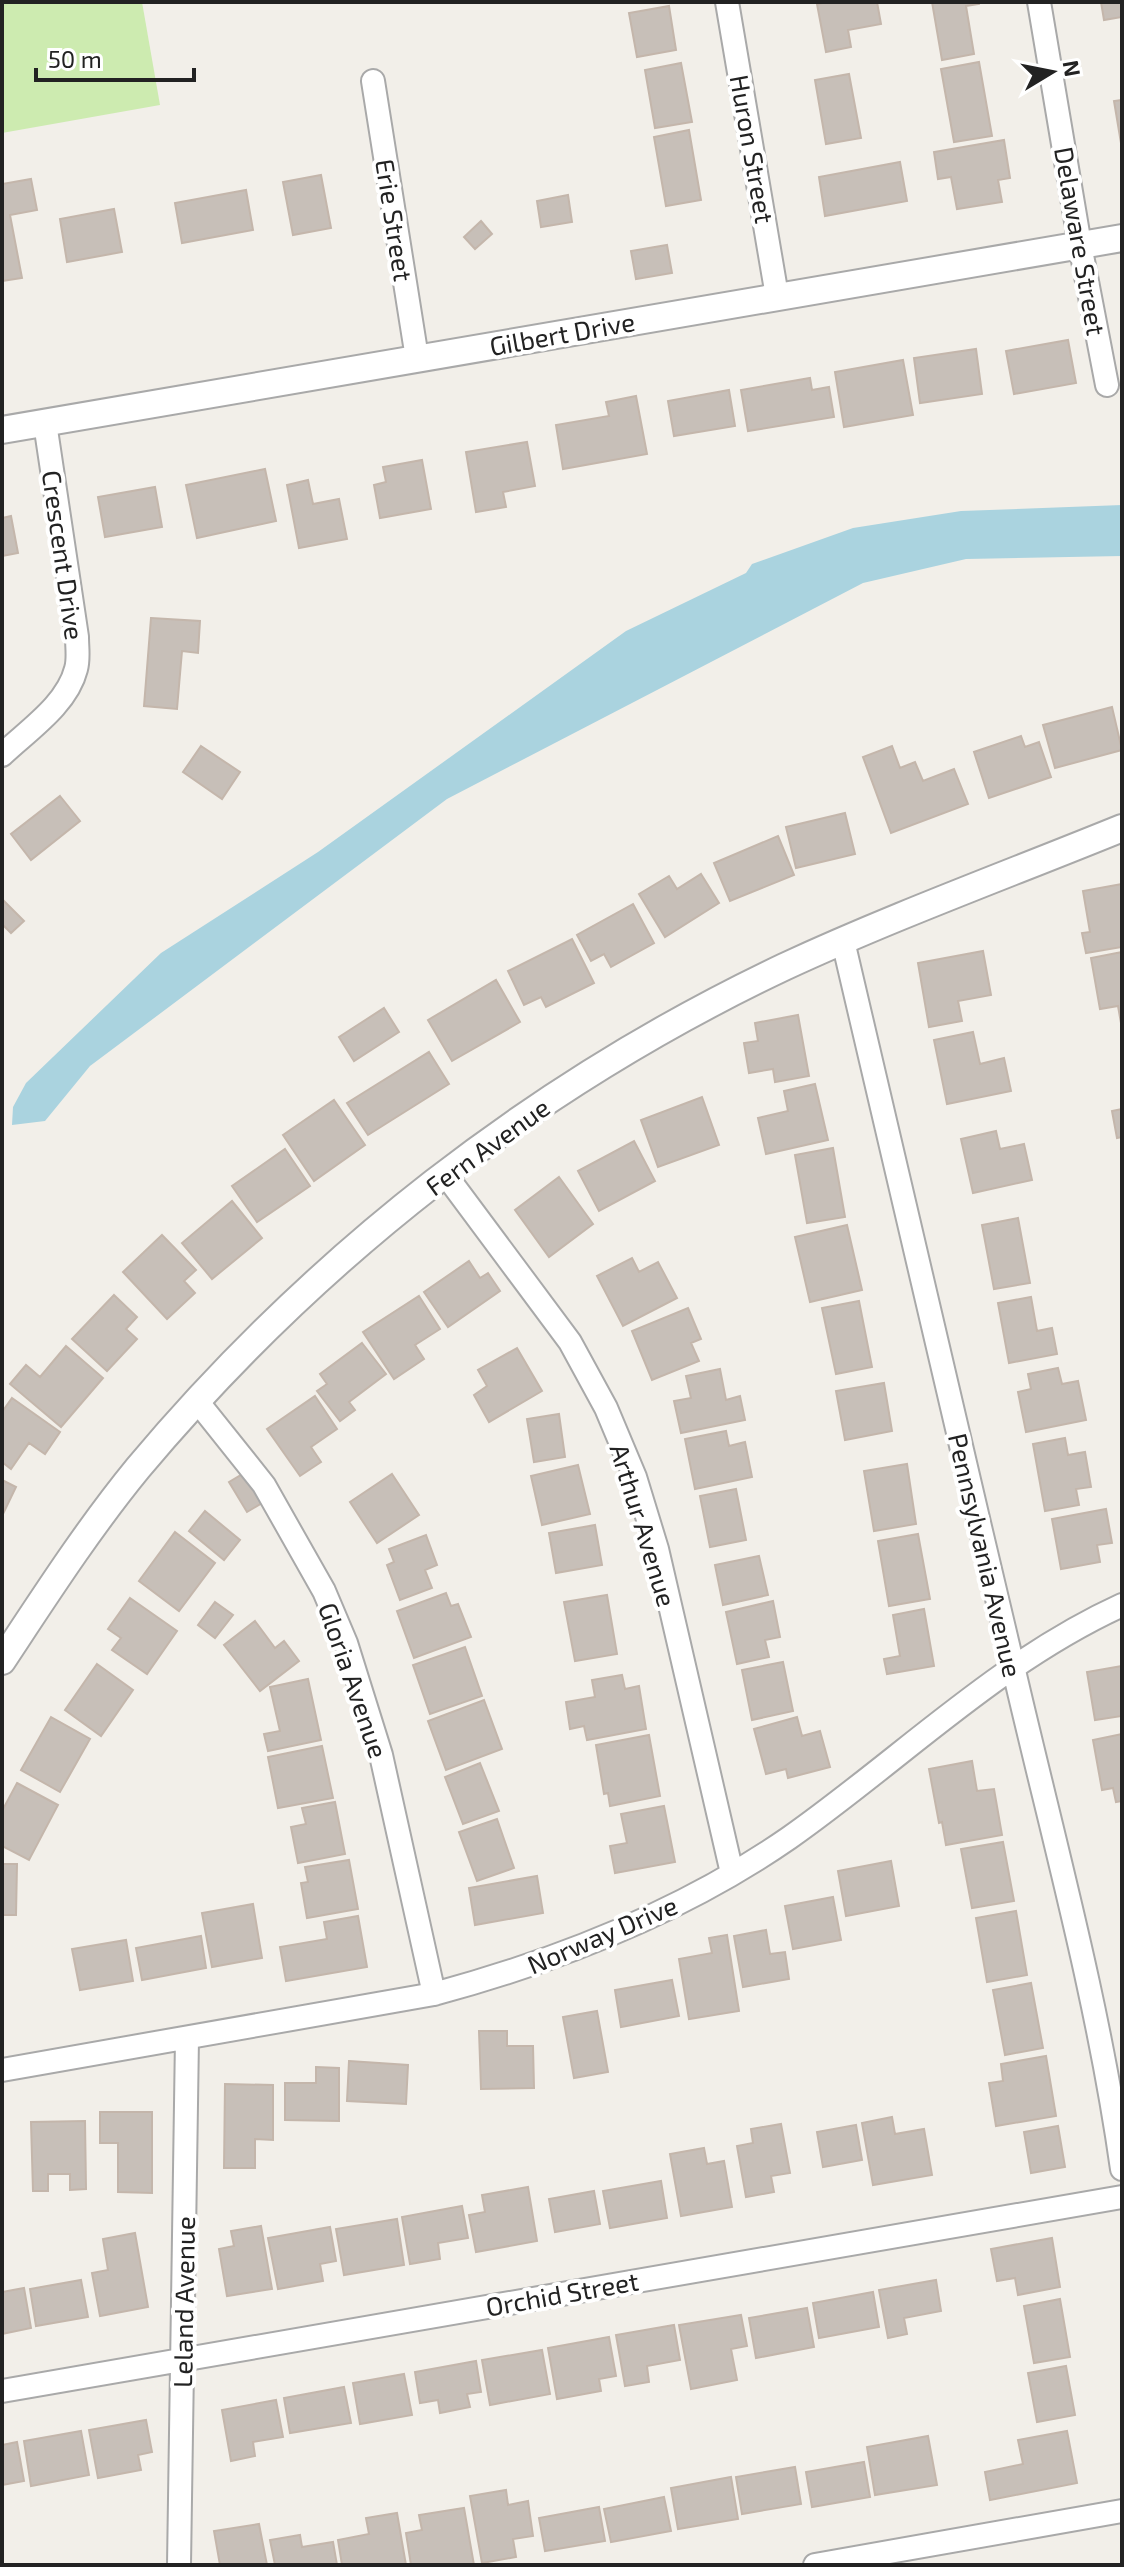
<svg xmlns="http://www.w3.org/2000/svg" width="1124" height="2567" viewBox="0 0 1124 2567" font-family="'Exo 2',sans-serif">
<rect width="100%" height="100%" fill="#f2efe9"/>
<path fill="#cdebb0" d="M2,2H142L160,105L2,133Z"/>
<path fill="#aad3df" d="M1122,505V556L966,559L863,583L447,799L90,1066L45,1121L12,1125L13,1107L26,1083L161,953L318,852L626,631L746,573L752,564L853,528L961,511Z"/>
<path fill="#c7bfb8" stroke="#c4b6ab" stroke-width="2" d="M828,2H877L881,24L848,30L851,47L826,52L817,4Z
M932,2H979V4L966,6L974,54L942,60Z
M1101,2H1122V17L1104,20Z
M669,6L676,50L637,57L629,13Z
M979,62L992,136L954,142L941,69Z
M681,63L692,122L655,128L645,70Z
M849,74L861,138L826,144L815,80Z
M1122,100V149L1114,101Z
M689,130L701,200L666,206L654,137Z
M1004,140L1010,178L998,180L1002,202L957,209L951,177L938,179L934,152Z
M900,162L907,201L825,216L819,177Z
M321,175L331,228L293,235L283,182Z
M31,179L37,210L10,215L22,278L2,281V184Z
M246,190L253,230L182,243L175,203Z
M568,195L572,222L541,227L537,201Z
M114,209L122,252L67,262L60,219Z
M481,221L492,234L475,249L464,237Z
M667,245L672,273L636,279L631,251Z
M1068,340L1076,383L1014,394L1006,351Z
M976,349L982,394L920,403L914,358Z
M903,360L913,415L844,427L835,372Z
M810,378L812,390L829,387L834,417L748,431L741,390Z
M729,390L735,426L674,436L668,401Z
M636,396L647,454L563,469L556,425L609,416L606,402Z
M527,442L535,486L503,492L506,507L476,512L466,452Z
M422,460L431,509L380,518L374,485L386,482L383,467Z
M265,469L276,521L197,538L186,485Z
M308,480L313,504L339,499L347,539L299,548L287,485Z
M155,487L162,527L105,537L98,497Z
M11,516L18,553L2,556V518Z
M151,618L200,621L198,653L182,651L177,709L144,706Z
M1112,707L1122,750L1055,768L1043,725Z
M1021,736L1025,747L1039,742L1051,777L989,798L974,752Z
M201,746L240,772L222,799L183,772Z
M892,746L900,768L915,762L923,781L954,769L968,804L891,833L863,757Z
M60,796L80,821L31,860L11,834Z
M845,813L855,854L796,868L786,827Z
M778,836L794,875L730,901L714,863Z
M701,874L719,903L665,937L639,894L669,876L677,889Z
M1122,884V947L1086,953L1082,933L1090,932L1083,891Z
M2,899L24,921L11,933L2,924Z
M633,904L654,943L611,967L604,954L591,961L577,935Z
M572,939L594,983L546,1007L541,997L524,1005L508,971Z
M983,951L991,995L958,1001L962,1021L929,1027L918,963Z
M1122,952V1023H1121L1118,1006L1100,1009L1091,958Z
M496,980L520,1022L452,1061L428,1020Z
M384,1008L399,1032L354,1061L339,1037Z
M798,1015L809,1076L775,1082L773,1069L749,1073L744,1043L758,1041L755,1023Z
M973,1032L980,1064L1004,1058L1011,1091L947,1104L934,1040Z
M429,1052L449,1084L368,1135L347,1103Z
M815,1084L828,1140L766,1154L758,1118L788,1111L784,1091Z
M702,1097L719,1145L658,1167L641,1120Z
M334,1100L365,1145L314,1181L283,1135Z
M1122,1109V1137L1117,1138L1112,1111Z
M996,1131L1000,1149L1024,1144L1032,1180L973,1193L961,1139Z
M634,1141L655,1181L599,1211L578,1171Z
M833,1148L845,1217L807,1223L795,1155Z
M285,1149L310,1186L257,1222L232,1186Z
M559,1177L593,1224L549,1257L515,1210Z
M232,1201L262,1238L212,1279L182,1243Z
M1018,1218L1030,1283L994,1289L982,1225Z
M847,1225L862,1290L810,1302L795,1237Z
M162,1235L196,1270L184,1281L195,1293L167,1319L123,1272Z
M632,1258L639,1272L658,1262L677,1298L623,1326L597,1276Z
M469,1261L480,1278L488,1273L500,1291L448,1327L424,1292Z
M114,1295L137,1317L126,1329L137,1339L107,1371L72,1339Z
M419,1296L440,1329L415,1345L424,1359L394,1379L363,1332Z
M1031,1297L1037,1331L1052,1328L1057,1354L1009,1363L998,1303Z
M859,1301L872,1367L836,1374L822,1308Z
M688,1308L701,1339L691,1343L699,1361L652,1380L632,1331Z
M362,1343L386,1374L349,1402L355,1410L340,1421L317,1391L327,1384L320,1374Z
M66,1346L103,1378L61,1427L10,1384L26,1365L40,1377Z
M517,1348L542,1391L489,1422L474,1395L487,1386L478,1370Z
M1058,1368L1062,1384L1078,1381L1086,1420L1026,1432L1018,1392L1031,1389L1028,1374Z
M720,1369L726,1400L740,1396L745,1420L681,1433L674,1401L691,1398L686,1376Z
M884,1383L892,1431L845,1440L836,1391Z
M315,1396L337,1429L311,1447L321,1462L300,1476L267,1429Z
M12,1398L60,1432L45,1454L29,1443L11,1469L2,1462V1412Z
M559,1414L565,1457L534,1462L527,1419Z
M726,1431L729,1446L745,1442L752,1477L695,1489L685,1439Z
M1065,1438L1068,1455L1085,1452L1091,1487L1076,1489L1079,1505L1045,1511L1033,1444Z
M907,1464L916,1524L874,1531L864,1471Z
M578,1465L590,1514L542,1525L531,1476Z
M256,1466L274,1496L247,1512L229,1482Z
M392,1474L419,1515L377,1543L350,1502Z
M2,1480L16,1487L2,1516Z
M736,1489L746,1540L710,1547L700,1496Z
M1106,1509L1112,1543L1097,1545L1100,1562L1061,1569L1052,1519Z
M205,1511L240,1540L224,1560L189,1531Z
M595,1525L602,1565L556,1573L549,1533Z
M175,1532L215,1563L179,1611L139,1581Z
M918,1534L930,1599L889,1606L878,1541Z
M426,1535L437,1565L425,1570L432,1588L400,1600L387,1565L394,1562L389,1549Z
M759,1556L768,1595L723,1605L715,1565Z
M446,1593L451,1606L458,1604L471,1637L414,1658L397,1611Z
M607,1595L617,1654L575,1661L564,1602Z
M130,1598L177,1631L147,1674L112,1650L121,1638L108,1629Z
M773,1601L780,1637L765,1640L769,1657L737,1664L726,1612Z
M215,1602L233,1615L215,1638L198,1625Z
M924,1609L934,1666L887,1674L884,1659L900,1656L893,1615Z
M255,1621L275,1648L284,1641L299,1661L260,1691L224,1645Z
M465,1647L482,1696L430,1714L413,1665Z
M783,1662L793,1711L752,1720L742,1670Z
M97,1664L133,1690L101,1736L65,1710Z
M1122,1666V1716L1095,1720L1087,1672Z
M622,1675L625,1689L639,1686L646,1729L587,1740L584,1726L570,1729L566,1702L595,1697L592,1680Z
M308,1679L321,1740L268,1751L264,1734L280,1731L270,1687Z
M484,1700L502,1749L446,1770L428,1721Z
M51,1717L90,1739L60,1792L21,1770Z
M797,1717L802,1736L820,1731L830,1767L788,1778L786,1769L766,1774L754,1729Z
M1122,1734V1801L1116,1802L1113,1788L1102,1790L1093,1740Z
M649,1735L660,1796L610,1806L608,1793L604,1794L596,1745Z
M322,1746L333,1798L278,1808L268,1757Z
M972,1761L977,1791L994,1789L1002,1835L946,1845L942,1822L939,1823L929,1769Z
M480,1763L499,1811L463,1824L445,1777Z
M17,1783L58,1805L29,1860L2,1846V1811Z
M335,1802L345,1854L298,1863L291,1827L306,1824L302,1808Z
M664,1806L675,1862L615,1873L610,1846L627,1843L621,1814Z
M497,1819L514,1868L477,1881L459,1832Z
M1003,1842L1014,1901L972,1908L961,1849Z
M349,1860L358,1909L307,1918L301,1883L308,1882L305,1867Z
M891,1861L899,1906L846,1916L838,1871Z
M2,1864H17L16,1915H2Z
M537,1876L543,1913L475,1925L469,1888Z
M833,1897L841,1940L793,1949L785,1906Z
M253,1904L262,1958L212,1967L202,1913Z
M1016,1911L1027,1975L987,1982L976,1918Z
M358,1916L367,1967L286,1981L280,1947L327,1939L324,1922Z
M766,1930L770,1954L785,1952L789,1979L743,1987L734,1936Z
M727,1935L739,2011L689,2019L679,1959L712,1953L709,1938Z
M201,1936L206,1968L142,1980L136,1948Z
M126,1940L133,1981L80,1990L72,1949Z
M672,1980L679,2016L621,2027L615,1990Z
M1031,1983L1043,2048L1005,2055L993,1990Z
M597,2011L608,2072L574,2078L563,2017Z
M479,2031H507V2046H533L534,2088L481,2089Z
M1046,2056L1056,2116L996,2126L989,2083L1003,2081L1001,2064Z
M349,2061L408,2065L406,2104L347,2101Z
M316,2067L339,2068V2121L285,2120V2083H316Z
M225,2084L273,2085V2140L255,2139V2168H224Z
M100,2112H152V2193L118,2192V2143H100Z
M892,2117L895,2134L924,2129L932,2175L873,2185L862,2123Z
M85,2121L86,2189L70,2190V2174H48V2191H33L31,2122Z
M781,2124L790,2173L771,2176L774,2192L746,2197L737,2146L753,2143L751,2129Z
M856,2125L862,2160L823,2167L817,2132Z
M1058,2126L1065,2167L1031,2173L1024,2132Z
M704,2148L707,2164L724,2161L732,2207L681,2216L670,2154Z
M661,2181L667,2218L610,2228L603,2191Z
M528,2187L537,2241L476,2252L469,2215L485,2212L482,2195Z
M594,2191L600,2224L555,2232L549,2199Z
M462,2206L468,2238L438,2243L440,2259L410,2264L402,2217Z
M397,2219L404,2265L344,2275L336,2229Z
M261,2226L272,2289L227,2296L219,2249L234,2246L231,2231Z
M330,2227L336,2261L320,2264L323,2281L278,2289L268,2238Z
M135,2233L148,2307L100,2316L92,2273L108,2270L103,2239Z
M1052,2238L1060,2287L1018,2295L1015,2278L997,2281L991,2249Z
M81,2280L88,2317L36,2326L30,2289Z
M936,2280L941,2311L904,2318L907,2334L888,2338L879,2290Z
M24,2288L31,2328L2,2334V2292Z
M873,2292L879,2327L819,2338L813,2303Z
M1060,2299L1070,2357L1034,2363L1024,2306Z
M807,2308L814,2347L756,2358L749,2318Z
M741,2315L747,2346L731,2349L737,2380L691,2389L679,2325Z
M674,2325L680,2360L647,2366L649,2382L625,2386L616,2335Z
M609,2337L616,2376L599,2379L601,2391L557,2399L548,2348Z
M542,2350L550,2394L490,2405L482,2360Z
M476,2361L481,2392L467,2394L470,2407L440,2413L438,2400L420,2403L415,2372Z
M1066,2366L1075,2415L1037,2422L1028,2373Z
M404,2374L412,2415L360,2424L353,2383Z
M344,2387L351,2423L290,2433L284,2398Z
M276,2400L283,2437L253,2442L255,2456L231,2461L222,2410Z
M146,2420L152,2452L138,2455L141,2470L98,2478L89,2430Z
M81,2431L89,2475L31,2486L24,2441Z
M1067,2431L1077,2483L990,2500L985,2472L1023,2464L1018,2440Z
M928,2436L937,2485L875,2495L867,2447Z
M17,2442L24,2481L2,2485V2445Z
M864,2462L870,2497L812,2507L806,2472Z
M795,2467L801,2504L742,2514L736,2477Z
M731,2477L738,2519L678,2529L671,2488Z
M506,2490L508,2505L528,2501L533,2536L513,2539L516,2557L482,2563L470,2496Z
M664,2497L671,2531L611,2542L604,2509Z
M599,2507L605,2541L545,2551L539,2518Z
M464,2508L474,2565H411L406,2533L422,2530L419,2515Z
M397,2513L406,2565H342L338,2540L369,2534L366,2518Z
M259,2524L267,2565H220L214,2531Z
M300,2535L302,2547L333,2542L337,2565H275L270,2540Z"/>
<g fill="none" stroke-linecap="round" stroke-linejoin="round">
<g stroke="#a9a9a9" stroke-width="26">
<path id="minor" d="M727,2L777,296
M1039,2L1080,245L1107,385
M373,81L417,358
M2,755C27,731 67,705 76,669C79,659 77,648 77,637L45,423
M843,941C899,1182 955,1422 1012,1662C1051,1831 1098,1998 1122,2169
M445,1174L570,1342L606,1408L635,1477L657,1549L732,1873
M197,1401L264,1485L324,1591L346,1643L381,1755L434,1994
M2,2070L434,1994C560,1960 682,1912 789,1838C900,1760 997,1662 1122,1605
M2,2391L1122,2197
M179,2565L187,2038
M815,2565L1122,2511"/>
</g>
<g stroke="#a9a9a9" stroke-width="30">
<path id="tertiary" d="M2,430L1122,238
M2,1661C45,1596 88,1529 138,1468C315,1257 535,1085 784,967C894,916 1009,874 1122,828"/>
</g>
<use href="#minor" stroke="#fff" stroke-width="22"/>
<use href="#tertiary" stroke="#fff" stroke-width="26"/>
</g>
<g text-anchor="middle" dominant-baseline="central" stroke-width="8" stroke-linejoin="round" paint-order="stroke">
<g font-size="26" fill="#222" stroke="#fff">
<text transform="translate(753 149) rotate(80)">Huron Street</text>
<text transform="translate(395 220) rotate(81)">Erie Street</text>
<text transform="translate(1081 241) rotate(80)">Delaware Street</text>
<text transform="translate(562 333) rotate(-10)">Gilbert Drive</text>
<text transform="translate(64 555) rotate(82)">Crescent Drive</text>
<text transform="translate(487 1146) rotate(-36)">Fern Avenue</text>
<text transform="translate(644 1525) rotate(73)">Arthur Avenue</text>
<text transform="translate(986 1555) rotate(77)">Pennsylvania Avenue</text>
<text transform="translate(354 1680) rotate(71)">Gloria Avenue</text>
<text transform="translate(602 1934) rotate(-23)">Norway Drive</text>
<text transform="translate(562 2293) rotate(-10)">Orchid Street</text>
<text transform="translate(183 2302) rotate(-89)">Leland Avenue</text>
</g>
</g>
<rect width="1124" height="2567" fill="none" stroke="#222222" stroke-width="8"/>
<g transform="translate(1052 72) rotate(80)" stroke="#ffffff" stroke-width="6" paint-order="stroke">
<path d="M0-6L14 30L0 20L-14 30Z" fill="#222222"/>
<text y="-12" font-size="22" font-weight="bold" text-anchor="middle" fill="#222222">N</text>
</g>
<path d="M36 68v12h158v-12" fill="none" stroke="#222222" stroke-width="4"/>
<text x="48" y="68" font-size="24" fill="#222222" stroke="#ffffff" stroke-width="6" paint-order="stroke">50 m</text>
</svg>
